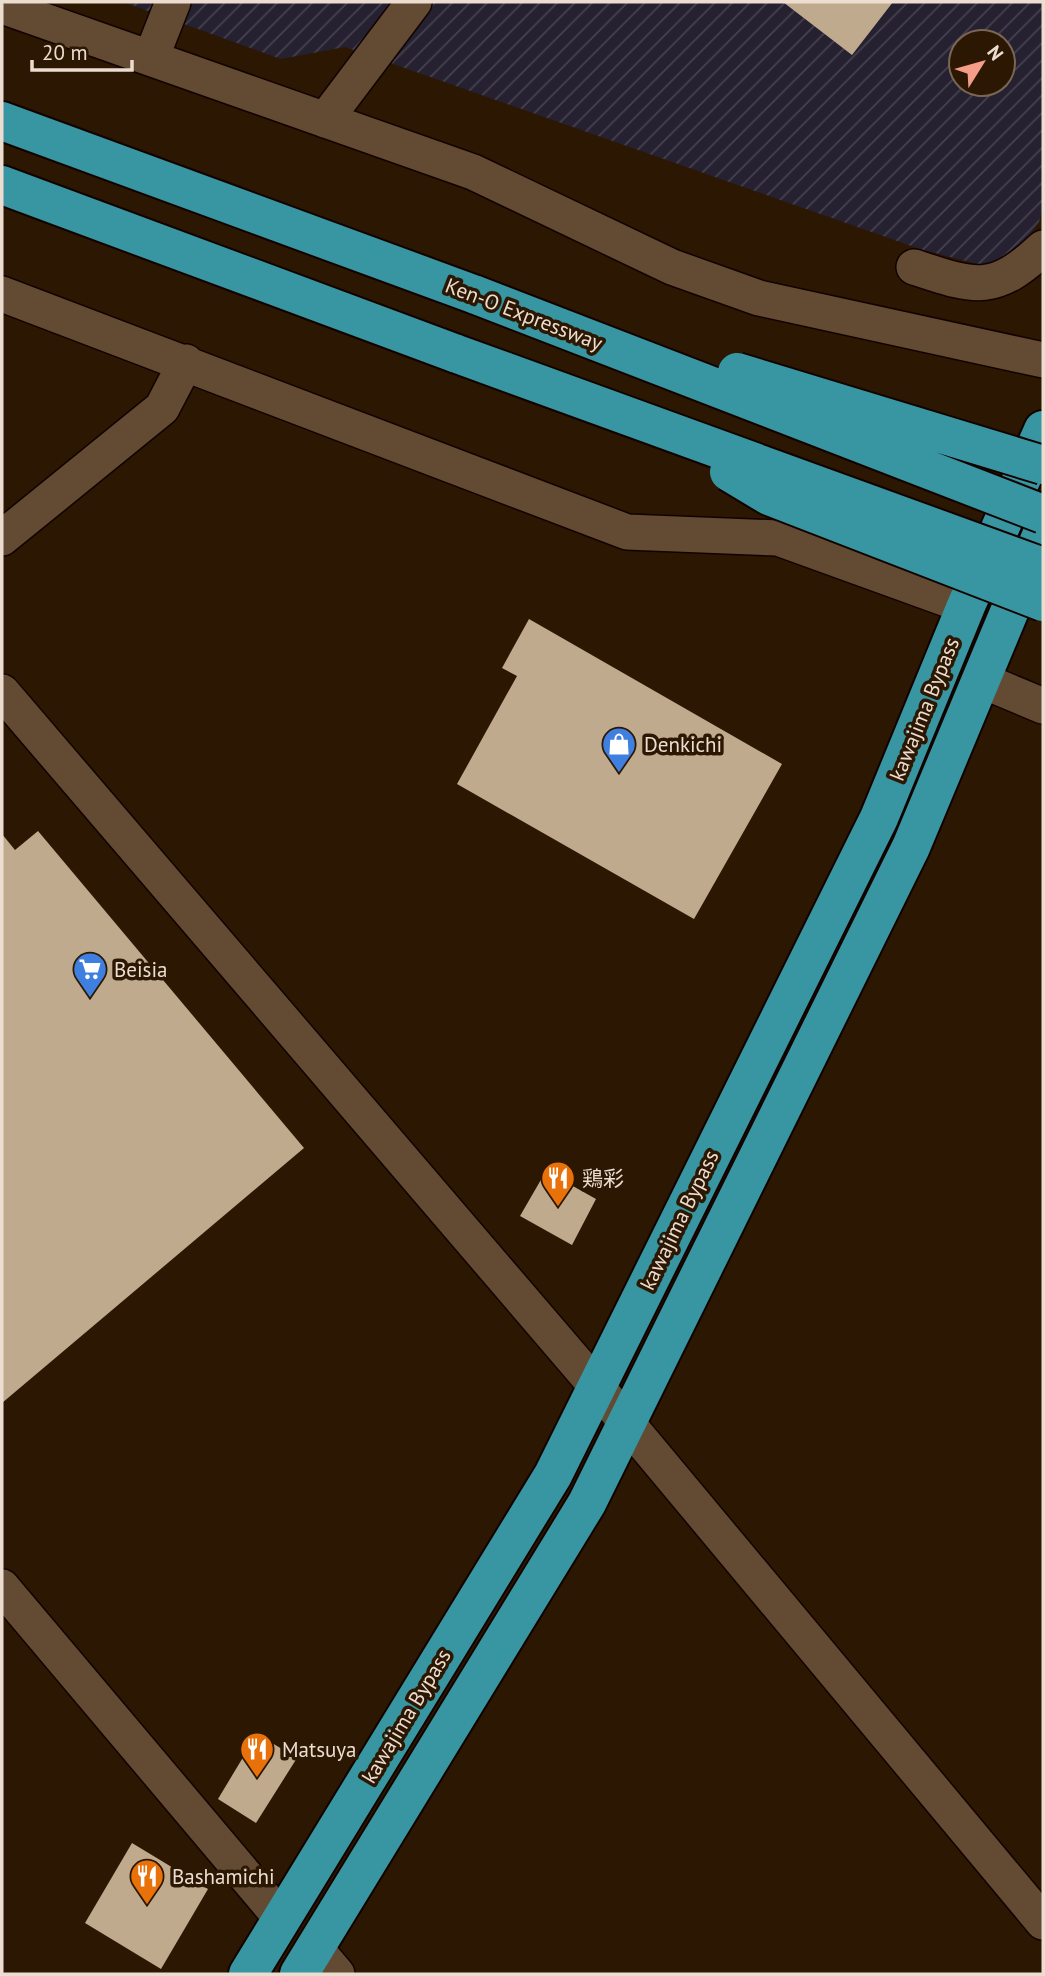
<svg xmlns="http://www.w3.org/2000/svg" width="1045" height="1976" viewBox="0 0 1045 1976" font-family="'PT Sans','Noto Sans JP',sans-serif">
<defs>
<pattern id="industrial-furrows" width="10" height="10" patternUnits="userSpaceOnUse" patternTransform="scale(1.75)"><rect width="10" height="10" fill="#252131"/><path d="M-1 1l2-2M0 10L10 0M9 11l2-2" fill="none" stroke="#45414e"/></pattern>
</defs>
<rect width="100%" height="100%" fill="#2c1703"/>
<path fill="url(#industrial-furrows)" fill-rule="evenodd" d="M123,2H1043V207L1039,222L1014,256L985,266L920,249L345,47L281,59ZM961,42H1003V84H961Z"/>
<path fill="#c0aa8d" d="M783,2H893L852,55Z
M529,619L782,764L694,919L457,784L517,676L502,668Z
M38,831L304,1148L2,1403V834L15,850Z
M546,1171L596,1199L572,1245L520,1216Z
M257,1734L297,1758L256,1823L218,1799Z
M132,1843L208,1889L161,1969L85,1923Z"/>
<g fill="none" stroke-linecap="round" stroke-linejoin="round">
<g stroke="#130300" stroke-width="38">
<path id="minor" d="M2,6L473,172L672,267L759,298L1043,360
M151,58L173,2
M325,120L414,2
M914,267C975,287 993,295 1043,248
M2,294L627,532L778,538L966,606
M2,538L162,408L186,362
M981,680L1043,706
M2,692L597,1387L1043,1922
M2,1587L282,1919
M315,1948L337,1974"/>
</g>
<g stroke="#130300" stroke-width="42">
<path id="highway" d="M2,121L476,295
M2,185L457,354
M248,1974L553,1475L879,818L966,606L1043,430
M299,1974L587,1503L911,847L1043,531"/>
</g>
<use href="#minor" stroke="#624a33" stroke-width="35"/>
<use href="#highway" stroke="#3796a1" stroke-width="38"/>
<g stroke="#130300" stroke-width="42" stroke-linecap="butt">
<path id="highway-bridge" d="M476,295L1043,514
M457,354L1043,567
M737,372L1043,465
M729,472L769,496L1043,602"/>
</g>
<use href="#highway-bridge" stroke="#3796a1" stroke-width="38"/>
</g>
<defs>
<g id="shop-pin" transform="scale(1.75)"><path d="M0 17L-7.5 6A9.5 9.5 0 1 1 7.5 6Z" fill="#3f7fe0" stroke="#2c1703"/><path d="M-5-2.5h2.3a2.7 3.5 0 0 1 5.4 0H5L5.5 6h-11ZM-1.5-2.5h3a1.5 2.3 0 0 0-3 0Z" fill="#fff"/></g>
<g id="supermarket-pin" transform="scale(1.75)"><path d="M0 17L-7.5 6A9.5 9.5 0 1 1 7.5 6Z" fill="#3f7fe0" stroke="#2c1703"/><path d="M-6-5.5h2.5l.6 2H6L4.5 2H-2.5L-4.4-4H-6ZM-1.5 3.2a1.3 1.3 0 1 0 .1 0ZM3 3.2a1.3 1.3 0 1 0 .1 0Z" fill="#fff"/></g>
<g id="restaurant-pin" transform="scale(1.75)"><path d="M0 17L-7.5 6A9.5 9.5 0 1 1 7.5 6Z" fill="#e8710a" stroke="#2c1703"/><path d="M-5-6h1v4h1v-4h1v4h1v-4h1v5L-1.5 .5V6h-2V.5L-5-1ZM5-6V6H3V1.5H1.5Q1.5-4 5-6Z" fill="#fff"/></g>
</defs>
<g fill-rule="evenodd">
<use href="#shop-pin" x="619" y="744"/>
<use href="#supermarket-pin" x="90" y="969"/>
<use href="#restaurant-pin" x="558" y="1178"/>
<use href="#restaurant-pin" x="257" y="1749"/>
<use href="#restaurant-pin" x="147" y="1876"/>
</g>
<g text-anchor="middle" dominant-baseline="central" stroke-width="7" stroke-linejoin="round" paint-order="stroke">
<g font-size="21" fill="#ecddd0" stroke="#2c1703">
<text transform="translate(524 314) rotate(21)">Ken-O Expressway</text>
<text transform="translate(924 709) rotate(-68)">kawajima Bypass</text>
<text transform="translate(679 1220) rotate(-64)">kawajima Bypass</text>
<text transform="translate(406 1716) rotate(-59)">kawajima Bypass</text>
</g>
<g font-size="21" fill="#ecddd0" stroke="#2c1703" text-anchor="start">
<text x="644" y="744">Denkichi</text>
<text x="114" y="969">Beisia</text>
<text x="582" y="1178">鶏彩</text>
<text x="282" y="1749">Matsuya</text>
<text x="172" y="1876">Bashamichi</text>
</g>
</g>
<rect width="1045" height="1976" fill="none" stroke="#ecddd0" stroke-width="7"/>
<g transform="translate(982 63) rotate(53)"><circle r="33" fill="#2c1703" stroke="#796655" stroke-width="2"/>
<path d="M0-5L12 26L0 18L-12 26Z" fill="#f49e89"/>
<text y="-10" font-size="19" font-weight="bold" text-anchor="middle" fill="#ecddd0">N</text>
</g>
<path d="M32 60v10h100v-10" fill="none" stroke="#ecddd0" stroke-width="3.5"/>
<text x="42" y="60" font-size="21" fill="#ecddd0" stroke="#2c1703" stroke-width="5" paint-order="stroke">20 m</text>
</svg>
